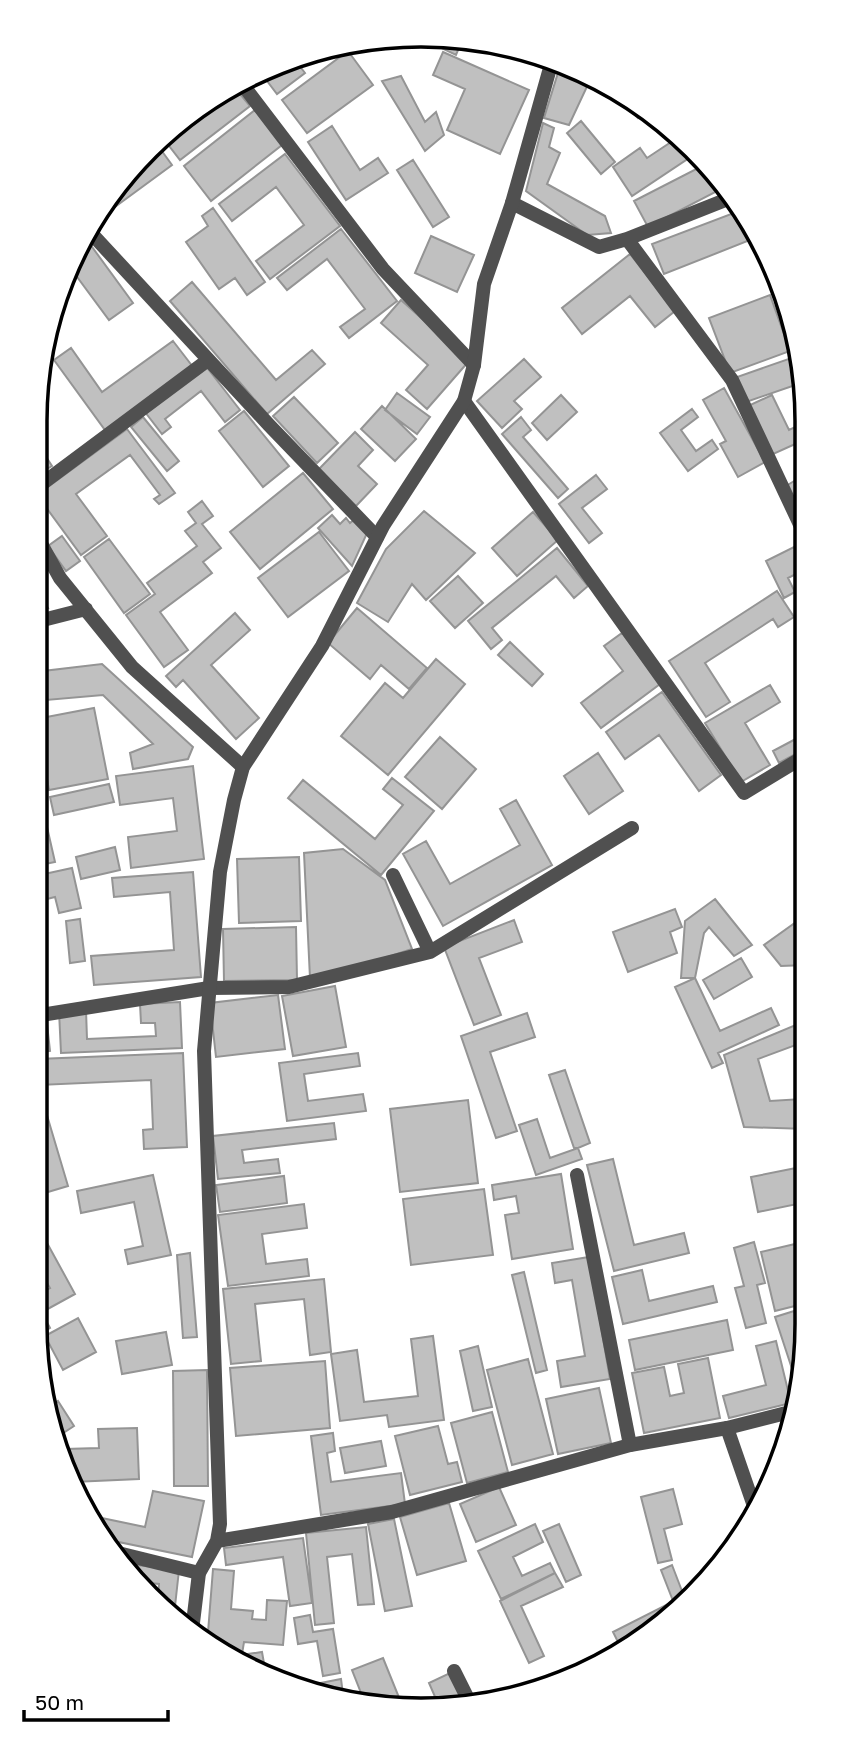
<svg xmlns="http://www.w3.org/2000/svg" width="842" height="1745" viewBox="0 0 842 1745" font-family="'Golos Text',sans-serif">
<rect width="100%" height="100%" fill="#fff"/>
<path fill="#c0c0c0" stroke="#949494" stroke-width="2" d="M421,35L461,43L456,55L416,36Z
M348,51L373,85L307,133L282,100Z
M443,52L529,90L500,154L447,130L465,89L433,75Z
M295,60L305,73L277,94L261,73L274,64Z
M561,63L591,78L569,125L544,118Z
M401,76L425,122L436,112L444,135L425,151L382,81Z
M607,86L647,109L638,118Z
M236,89L250,106L180,160L163,138Z
M255,110L282,145L211,201L184,166Z
M581,121L615,162L601,174L567,133Z
M543,123L554,128L549,147L560,153L547,184L605,216L611,233L587,235L526,191Z
M332,126L360,170L378,158L388,173L346,200L308,142Z
M672,131L695,154L632,196L613,167L640,148L647,158L677,138Z
M156,143L172,165L104,215L148,148Z
M285,154L340,226L270,279L256,261L304,225L276,187L232,221L219,204Z
M413,160L449,217L433,227L397,170Z
M706,164L725,187L648,227L634,201Z
M213,208L265,282L247,295L235,278L219,289L186,242L208,226L202,216Z
M739,211L750,240L664,274L652,244Z
M341,229L397,301L349,338L340,327L365,309L327,259L287,290L277,278Z
M431,236L474,255L457,292L415,273Z
M87,240L133,303L109,320L69,266Z
M762,246L777,273L782,288L778,290Z
M630,254L675,311L655,327L630,296L582,334L562,308Z
M192,282L276,380L312,350L325,364L267,414L170,301Z
M783,293L798,349L795,350L775,296Z
M770,295L790,351L730,373L709,318Z
M401,300L469,361L427,409L406,390L428,365L381,323Z
M173,341L193,367L105,430L54,360L71,348L102,392Z
M800,355L804,382L746,402L737,377Z
M524,359L541,377L514,401L522,409L502,428L477,401Z
M205,365L240,410L225,422L201,391L165,419L171,427L162,434L145,412Z
M724,388L765,462L738,477L720,444L726,441L703,400Z
M397,393L430,417L417,434L385,410Z
M561,395L577,412L547,440L532,423Z
M772,395L789,430L804,423V440L771,455L748,406Z
M294,397L338,443L317,463L273,416Z
M382,406L416,439L395,461L361,429Z
M692,409L698,417L681,430L696,451L712,440L718,449L688,471L660,433Z
M244,411L289,466L263,487L219,431Z
M143,417L179,461L167,471L131,427Z
M521,417L531,430L523,437L568,489L558,498L502,434Z
M127,429L175,493L159,504L154,499L160,495L130,455L76,494L107,536L81,555L37,495Z
M355,432L373,450L358,466L377,484L356,506L319,469Z
M35,440L52,466L35,476Z
M303,473L333,509L260,569L230,532Z
M596,475L607,489L582,508L602,533L589,543L559,504Z
M804,475V518L786,486Z
M202,501L213,516L202,524L221,548L203,562L212,573L160,612L188,650L164,667L126,615L155,594L147,583L197,546L185,531L196,523L188,512Z
M424,511L475,553L426,600L412,584L388,622L357,603L386,549Z
M533,512L558,540L517,576L492,548Z
M332,515L340,524L346,518L350,523L356,518L368,531L352,566L318,528Z
M319,532L349,571L288,617L258,578Z
M62,536L80,561L66,571L48,546Z
M109,539L150,594L124,613L84,557Z
M802,543L804,570L788,578L795,592L784,598L766,561Z
M557,548L588,586L574,598L556,576L492,628L502,640L491,649L468,621Z
M458,576L483,603L455,628L430,601Z
M35,585L48,608L35,611Z
M777,591L794,617L778,627L773,619L705,663L730,702L706,717L669,661Z
M357,608L427,668L409,689L381,665L370,679L328,643Z
M235,613L250,630L211,665L259,718L236,739L183,680L176,687L166,676Z
M622,633L660,684L601,728L581,703L623,671L604,646Z
M510,642L543,674L532,686L498,655Z
M436,659L465,684L388,775L341,736L385,683L403,698Z
M102,664L193,747L188,759L133,769L130,753L153,744L103,695L35,701V672Z
M770,685L780,702L745,723L770,765L741,782L705,723Z
M662,692L721,775L699,791L659,735L625,759L606,732Z
M94,708L108,779L49,790L36,719Z
M805,734V749L779,763L773,751Z
M440,737L476,769L442,809L405,777Z
M598,753L623,791L589,814L564,776Z
M193,766L204,859L131,868L128,837L177,831L173,798L120,805L116,776Z
M392,778L434,811L381,875L288,798L303,780L375,839L403,805L383,789Z
M109,784L114,802L54,815L50,797Z
M39,792L55,862L35,866V793Z
M516,800L552,865L443,926L403,854L426,841L450,884L520,845L500,809Z
M115,847L120,870L81,879L76,857Z
M343,849L385,880L412,949L339,973L310,978L304,853Z
M299,857L301,921L239,923L237,859Z
M72,868L81,908L59,913L55,897L35,902V876Z
M193,872L201,977L94,985L91,956L174,950L170,892L114,897L112,878Z
M715,899L752,945L734,956L709,927L704,933L695,978H681L685,921Z
M675,909L682,927L670,932L677,953L628,972L613,932Z
M806,915V965L781,966L764,945Z
M80,919L85,961L70,963L66,921Z
M514,920L522,942L479,958L501,1015L474,1025L444,947Z
M296,927L297,980L224,981L223,929Z
M741,958L752,977L714,999L703,980Z
M41,971L45,990L35,992V972Z
M695,978L720,1031L771,1008L779,1025L718,1053L723,1063L712,1068L675,987Z
M335,986L346,1047L293,1056L282,996Z
M278,995L285,1049L216,1057L210,1003Z
M180,1002L182,1048L61,1053L59,1011L86,1010L87,1039L156,1036L155,1023H141L140,1004Z
M527,1013L535,1037L490,1052L517,1131L496,1138L461,1036Z
M46,1015L50,1051L35,1053V1016Z
M798,1024L804,1042L758,1059L770,1101L802,1099L806,1129L744,1127L724,1055Z
M183,1053L187,1147L144,1149L143,1130L153,1129L151,1080L39,1085L38,1059Z
M358,1053L360,1066L304,1074L308,1101L363,1094L366,1111L287,1121L279,1063Z
M565,1070L590,1143L578,1148H574L549,1075Z
M468,1100L478,1183L400,1192L390,1109Z
M46,1112L68,1186L38,1195L35,1184V1115Z
M537,1119L550,1158L578,1148L582,1159L536,1175L519,1125Z
M334,1123L336,1139L242,1150L244,1163L278,1159L280,1173L218,1179L213,1136Z
M613,1159L634,1245L684,1233L689,1253L614,1271L587,1165Z
M806,1166L807,1202L758,1212L751,1177Z
M561,1174L573,1249L512,1259L505,1215L519,1213L516,1196L494,1200L492,1185Z
M153,1175L171,1255L128,1264L125,1250L143,1246L134,1202L81,1213L77,1191Z
M284,1176L287,1203L220,1212L216,1185Z
M484,1189L493,1255L411,1265L403,1199Z
M304,1204L307,1228L262,1234L266,1264L307,1259L309,1276L228,1286L218,1215Z
M35,1221L75,1294L35,1316V1296L50,1288L35,1262Z
M754,1242L765,1283L757,1285L766,1323L746,1328L735,1288L744,1286L734,1248Z
M795,1244L807,1282V1303L775,1311L761,1252Z
M190,1253L197,1337L183,1338L177,1255Z
M589,1257L610,1379L561,1387L557,1361L585,1356L572,1280L555,1283L552,1263Z
M642,1270L649,1301L713,1286L717,1302L623,1324L612,1277Z
M524,1272L547,1370L536,1373L512,1275Z
M324,1279L331,1352L310,1355L304,1299L255,1304L261,1361L231,1364L223,1289Z
M794,1311L804,1341L796,1381L775,1317Z
M43,1315L50,1328L37,1336L35,1319Z
M78,1318L96,1352L63,1370L45,1336Z
M727,1320L733,1350L635,1370L629,1340Z
M166,1332L172,1365L122,1374L116,1341Z
M433,1336L444,1420L389,1427L387,1415L340,1421L331,1354L357,1350L364,1402L418,1396L411,1339Z
M776,1341L791,1403L729,1418L723,1396L766,1385L756,1346Z
M478,1346L492,1407L473,1411L460,1351Z
M708,1358L720,1418L644,1433L632,1373L664,1367L670,1396L684,1393L678,1364Z
M528,1359L553,1454L512,1465L487,1370Z
M325,1361L330,1428L236,1436L230,1368Z
M207,1370L208,1486H174L173,1371Z
M599,1388L611,1443L558,1454L546,1399Z
M58,1401L74,1426L54,1439L49,1407Z
M492,1412L508,1472L467,1483L451,1423Z
M438,1426L448,1464L457,1462L462,1482L410,1495L395,1436Z
M137,1428L139,1479L73,1482L65,1467V1449L99,1448L98,1429Z
M333,1433L335,1451L327,1453L331,1482L401,1473L405,1504L321,1515L311,1436Z
M381,1441L386,1466L345,1473L340,1448Z
M499,1487L516,1525L476,1542L460,1504Z
M673,1489L682,1524L664,1529L672,1560L658,1563L641,1497Z
M153,1491L204,1501L192,1557L104,1539L92,1516L145,1527Z
M449,1503L466,1561L417,1575L400,1517Z
M394,1519L412,1606L385,1611L368,1524Z
M535,1524L543,1542L513,1557L522,1576L550,1563L555,1573L501,1599L478,1551Z
M559,1524L581,1575L566,1582L543,1531Z
M366,1527L374,1604L358,1605L352,1554L327,1557L334,1623L315,1625L306,1533Z
M303,1538L312,1603L290,1606L283,1557L226,1565L224,1548Z
M119,1563L179,1570L174,1615L158,1599L159,1584L139,1582Z
M672,1565L682,1591L710,1579L675,1606L661,1570Z
M213,1569L234,1571L231,1609L253,1611L252,1619L266,1620L267,1600L287,1601L283,1645L244,1642L242,1654H228L207,1645Z
M555,1573L563,1587L521,1606L544,1656L529,1663L500,1601Z
M668,1604L671,1610L621,1648L613,1632Z
M310,1615L313,1632L333,1629L340,1673L323,1676L317,1641L298,1644L294,1618Z
M262,1652L265,1669L234,1656Z
M383,1658L400,1700L391,1704L365,1703L352,1670Z
M450,1673L466,1706H439L429,1683Z
M341,1679L344,1702L305,1686Z"/>
<g fill="none" stroke-linecap="round" stroke-linejoin="round">
<path stroke="#505050" stroke-width="14" d="M243,85L383,269L474,365
M512,203L599,247L627,239L733,197
M91,233L269,425L377,537
M627,239L732,380L804,533
M464,401L744,793L805,756
M35,489L208,360
M35,533L60,578L132,667L243,767
M35,622L86,609
M393,875L430,952
M35,1016L209,988L289,987L430,952L632,828
M577,1175L630,1445
M727,1428L755,1509
M110,1551L199,1573
M454,1671L472,1707"/>
<path stroke="#505050" stroke-width="14" d="M217,1541L392,1512L630,1445L727,1428L790,1412
M192,1631L199,1573L217,1541L220,1524L204,1051L220,872L234,800L243,767L322,646L383,526L464,401L474,365L484,284L512,203L552,61"/>
</g>
<path d="M0 0H842V1745H0ZM421 47H421A374 374 0 0 1 795 421V1324A374 374 0 0 1 421 1698H421A374 374 0 0 1 47 1324V421A374 374 0 0 1 421 47Z" fill="#fff" fill-rule="evenodd"/>
<path fill="none" stroke="#000" stroke-width="3.5" d="M421 47H421A374 374 0 0 1 795 421V1324A374 374 0 0 1 421 1698H421A374 374 0 0 1 47 1324V421A374 374 0 0 1 421 47Z"/>
<path d="M24 1710v10h144v-10" fill="none" stroke="#000000" stroke-width="3.5"/>
<text x="35" y="1710" font-size="21" fill="#000000" stroke="#ffffff" stroke-width="5" paint-order="stroke">50 m</text>
</svg>
